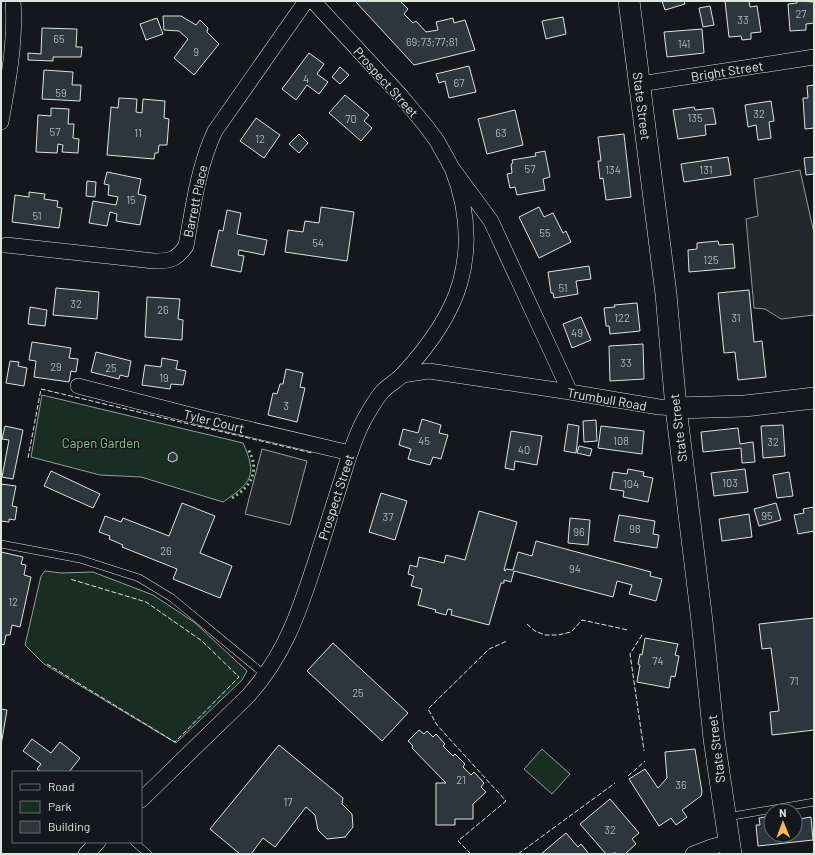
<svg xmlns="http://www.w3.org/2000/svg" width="815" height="855" viewBox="0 0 815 855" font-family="Barlow,sans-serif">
<rect width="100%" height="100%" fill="#14181c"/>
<path fill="#1a2d24" stroke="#939e99" d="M42,395L243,443C258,476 251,483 223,502L141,477L100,475L31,457Z
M45,571L61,573L93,572L153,595L194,622L247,671L242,680L176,743L44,664L25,645L41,576Z
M542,749L570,774L552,794L524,769Z"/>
<path fill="#24282b" stroke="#939e99" d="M800,170L814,233V315L781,319L765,309L754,308L746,219L758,216L754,179Z
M262,449L307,461L290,525L245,514Z"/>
<path fill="#2c363c" stroke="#d8e6dc" d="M355,1H400L408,9L404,14L413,23L416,21L426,32L438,30L436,22L453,18L454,23L465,20L475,50L414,65Z
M662,1H684L685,4L665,10Z
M725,1H749L750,7L757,6L761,32L751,33V39L742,40L741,36L729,37Z
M797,1L814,2V23L806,24V30L790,31L788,4L797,3Z
M710,6L714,25L703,27L699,8Z
M163,16H181L196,25L200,20L208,28L207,32L219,44L194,75L174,58L188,39L179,31L164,30Z
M563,17L566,34L546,39L542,21Z
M157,18L163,34L146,40L140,24Z
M42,28L77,29L76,47H82L81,57H53V61L28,60V53L41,54Z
M702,29L704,53L667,57L664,32Z
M309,53L324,64L317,74L328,82L319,94L307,85L296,100L282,89Z
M469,66L476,92L449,98L445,81L439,83L436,74Z
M340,67L349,75L340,84L332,77Z
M44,70L73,72L72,85H81L80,101L42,99Z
M814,85V128L805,129L803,98H808L807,86Z
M345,95L369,115L364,121L372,128L361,141L329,113Z
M119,98L137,99L136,112L142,113L143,99L165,101L164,118L169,119L167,145H159L158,153H155L154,159L107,155L111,107L118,108Z
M771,101L774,121L769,122L771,138L758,140L756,125L748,127L745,105Z
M694,107L695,110L713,108L716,124L705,125L706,135L678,139L673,110Z
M51,108L69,109L68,124H74L73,138L79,139L78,153L62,152L63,145L58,144L57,153L36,152L38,115L51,116Z
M515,110L523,145L487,154L478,119Z
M256,118L280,135L264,158L240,141Z
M299,134L308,143L299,153L289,144Z
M624,134L631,197L606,200L603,178L600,179L598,161H601L598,137Z
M545,151L550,177L543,179L545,190L517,195L515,187L510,188L507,174L512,173L511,164L513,163L512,160L536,156L535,153Z
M728,157L731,175L684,182L681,164Z
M814,157V174L806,175L804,158Z
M107,172L141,179L138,194L146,196L140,225L116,221L117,214L110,212L107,226L89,223L93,201L116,205L118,197L108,195L109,185L104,184Z
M87,181L96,182L95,197L86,196Z
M29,192L45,194L44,199L58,201L57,207L62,208L59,228L12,222L15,195L29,197Z
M321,207L354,212L347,261L285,252L288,230L303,232L305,221L319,223Z
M539,207L544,217L553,213L563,233L566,231L571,242L539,258L519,217Z
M227,210L241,213L237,234L267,240L264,255L239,250L238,255L244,256L241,272L211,266L219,230L223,231Z
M718,241L719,245L733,244L735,268L689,272L688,250L697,249V243Z
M589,266L591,279L576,281L578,294L554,298L553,293H551L548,272Z
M56,288L99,292L97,319L53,315Z
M749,290L754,342L762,341L766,377L738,380L735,352L724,353L718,293Z
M147,297L180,299L178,319L183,320L182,340L145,337Z
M637,303L640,331L610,334L609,326H606L604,308L615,307L614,305Z
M30,307L47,310L45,326L28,324Z
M581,317L591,340L572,348L563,324Z
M32,342L71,348L69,358L78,359L76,372L71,371L69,382L34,377L36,361L29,360Z
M643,344L644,379L610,381L609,346Z
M96,352L131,361L128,377L120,375L119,379L91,372Z
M162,358L178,361L176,369L186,371L183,385L171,384L170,389L142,385L145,365L161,367Z
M10,361L19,362L18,366L27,368L24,386L6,383Z
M286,369L303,373L300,387L305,388L297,422L268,415L273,393L277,394L280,384H283Z
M422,419L441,425L439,433L448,435L441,459L433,457L430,465L408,459L411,449L399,445L403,429L418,433Z
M596,420L597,441L584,442L583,421Z
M568,424L579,426L576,453L564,451Z
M783,425L785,456L763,458L761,426Z
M5,426L23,430L13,479L2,477L9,440L2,439Z
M601,426L644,431L642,454L598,448Z
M738,428L740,444L753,442L755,462L742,463L741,448L703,452L701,432Z
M511,431L542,436L537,465L515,461L514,470L505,468Z
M579,446L592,449L590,456L577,453Z
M173,452L177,455V460L172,462L168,460L169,454Z
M628,469L644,472L643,476L653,478L648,502L623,497L624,491L610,489L613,472L627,474Z
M745,469L748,492L714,496L711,473Z
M51,471L100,494L93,508L44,486Z
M789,472L793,496L777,498L773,475Z
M1,484L16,486L12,506L17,507L15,520L9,519V522L1,521Z
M381,493L407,501L395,540L369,532Z
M182,503L215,516L200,553L232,566L220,598L173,579L177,569L122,547L123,545L109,539L110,536L99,532L105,516L121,522L123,518L169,536Z
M776,503L781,520L759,526L754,509Z
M814,507V531L798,534L794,515L804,513L803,509Z
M479,511L517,522L504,570L505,571L506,569L513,570L518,552L532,556L536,541L651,572L650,576L662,579L656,601L629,594L632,585L617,581L613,597L514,571L511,582L504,580V583H501L489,625L451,615L452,610L448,609L446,615L435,612L436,610L418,605L422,589L411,586L414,576L408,574L410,565L417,567L419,557L444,563L446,555L465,560Z
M749,514L752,537L722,541L719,519Z
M619,515L655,521L653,534L659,535L657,548L614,541Z
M570,518L590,520L588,545L568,543Z
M1,552L23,557L21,564L26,565L24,575L31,577L20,627L12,625L10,635H6L4,645L1,644Z
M814,618V730L772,735L770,712L779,711L771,648L762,649L759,624Z
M645,638L678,644L675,655L679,656L675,677L671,676L669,688L637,682L640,665L638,664L640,654L642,655Z
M333,643L408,713L382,741L307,671Z
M1,709L7,710L1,745Z
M419,730L424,734L427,731L433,737L436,734L445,744L443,746L453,756L455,754L465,764L463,767L471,775L474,772L484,783L481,787L486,792L473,804V819H455V825H436V783H446L412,748L413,746L408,741Z
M32,739L51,753L60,742L80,758L69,772H41L37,769L41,764L23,751Z
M279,745L343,798L342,804L352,814L353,827L345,837L327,839L318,830L315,815L306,807L275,847L263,838L251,854H240L210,829Z
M695,749L702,792L701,796L682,810L687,817L676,825L671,818L659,826L629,779L645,769L658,788L667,778L665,752Z
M610,799L639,833L632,839L636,844L625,854H617L616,853L606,854L580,824Z
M795,813H798L799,819L811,817L813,840L758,846L756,825H760L759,818L771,816V835H795Z
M566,833L578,847L581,844L589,854H541Z"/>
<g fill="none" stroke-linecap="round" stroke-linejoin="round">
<g stroke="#d8e6dc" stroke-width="8">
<path id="lane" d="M1,544L80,559L139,578L172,598L265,675
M727,817L814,802
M134,842L148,854"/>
</g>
<g stroke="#d8e6dc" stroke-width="16">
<path id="street" d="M313,1L401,96L426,126L437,141L452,168L491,221L570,392
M640,84L814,57
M1,122C8,83 16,41 13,1
M6,245L154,261C170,261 176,260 186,246C193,208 198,167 215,131L306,1
M402,375L429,371L570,392L659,407L676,408
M78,386L206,419L350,453
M141,800L248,696C286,654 300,609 317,557C324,535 331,513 338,491C346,467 352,442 364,420C369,411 375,400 382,392C388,385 397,381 403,374C427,348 450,318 460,283C471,244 467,206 452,168
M86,854L98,842
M693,854L711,847L729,842"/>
</g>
<g stroke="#d8e6dc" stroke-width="22">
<path id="secondary" d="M629,1L666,294L676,408L702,621L714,739L731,854
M676,408L745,406L814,398"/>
</g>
<use href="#lane" stroke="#14181c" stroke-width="7"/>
<use href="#street" stroke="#14181c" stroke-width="15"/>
<use href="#secondary" stroke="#14181c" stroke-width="21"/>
<path stroke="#8ac095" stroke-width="3" stroke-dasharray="2 3" stroke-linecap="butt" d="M232,498C252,486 260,470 248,449"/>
<path stroke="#d8e6dc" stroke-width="1" stroke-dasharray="5 2" stroke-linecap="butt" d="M28,458L41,389L312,453
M527,624L535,631L545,635H558L571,632L582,620L628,630
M642,635L630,654L644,751
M47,664L175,742L239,677L202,641L146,602L70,579
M628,776L645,761
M471,854L458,841L506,801L437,725L428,709L489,649L507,641
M518,854L615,783"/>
</g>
<g text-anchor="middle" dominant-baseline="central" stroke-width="3" stroke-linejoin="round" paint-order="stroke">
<g font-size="11" fill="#adbab4">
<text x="801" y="13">27</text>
<text x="743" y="19">33</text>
<text x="59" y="38">65</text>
<text x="432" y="41">69;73;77;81</text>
<text x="684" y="43">141</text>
<text x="196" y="51">9</text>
<text x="306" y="78">4</text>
<text x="459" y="82">67</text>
<text x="61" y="92">59</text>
<text x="759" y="113">32</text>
<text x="695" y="117">135</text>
<text x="351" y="118">70</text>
<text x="55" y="131">57</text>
<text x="138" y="132">11</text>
<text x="501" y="132">63</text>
<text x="260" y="138">12</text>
<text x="530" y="168">57</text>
<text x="613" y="169">134</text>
<text x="706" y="169">131</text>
<text x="131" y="199">15</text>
<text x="37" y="215">51</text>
<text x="545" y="232">55</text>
<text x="318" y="242">54</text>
<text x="711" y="259">125</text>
<text x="563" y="287">51</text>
<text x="76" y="303">32</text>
<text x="163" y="309">26</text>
<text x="622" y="317">122</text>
<text x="736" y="317">31</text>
<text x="577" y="332">49</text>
<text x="626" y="362">33</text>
<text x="56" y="366">29</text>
<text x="111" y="367">25</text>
<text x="164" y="377">19</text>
<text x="286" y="405">3</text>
<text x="424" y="440">45</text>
<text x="621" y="440">108</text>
<text x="773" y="441">32</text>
<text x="524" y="449">40</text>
<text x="730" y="482">103</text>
<text x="631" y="483">104</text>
<text x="767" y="515">95</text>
<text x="388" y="516">37</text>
<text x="635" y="528">98</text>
<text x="579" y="531">96</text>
<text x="166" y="550">26</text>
<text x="575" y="568">94</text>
<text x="13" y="601">12</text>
<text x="658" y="660">74</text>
<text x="794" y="680">71</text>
<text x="358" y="692">25</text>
<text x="461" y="779">21</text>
<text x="681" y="784">36</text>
<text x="288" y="801">17</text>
<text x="610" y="829">32</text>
</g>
<g font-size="13" fill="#d8e6dc" stroke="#14181c">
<text transform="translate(727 71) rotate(-9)">Bright Street</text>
<text transform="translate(386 82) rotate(48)">Prospect Street</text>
<text transform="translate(642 106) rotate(83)">State Street</text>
<text transform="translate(195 201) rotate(-78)">Barrett Place</text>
<text transform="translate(607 399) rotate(10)">Trumbull Road</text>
<text transform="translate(214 421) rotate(14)">Tyler Court</text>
<text transform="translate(678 428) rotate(-97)">State Street</text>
<text transform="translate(336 497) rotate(-72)">Prospect Street</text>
<text transform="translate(716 749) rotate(-97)">State Street</text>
</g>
<g font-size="13" fill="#8ac095" stroke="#14181c">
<text x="101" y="443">Capen Garden</text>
</g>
</g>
<rect width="815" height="855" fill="none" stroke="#d8e6dc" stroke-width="4"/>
<rect x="12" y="771" width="130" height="72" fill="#14181c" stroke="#626a69"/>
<rect x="20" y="784" width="20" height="6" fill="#14181c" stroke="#626a69"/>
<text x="48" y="791" font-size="12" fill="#d8e6dc">Road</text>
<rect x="20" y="801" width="20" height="12" fill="#1a2d24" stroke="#626a69"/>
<text x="48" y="811" font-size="12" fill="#d8e6dc">Park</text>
<rect x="20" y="821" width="20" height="12" fill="#2c363c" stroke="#626a69"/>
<text x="48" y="831" font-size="12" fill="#d8e6dc">Building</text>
<g transform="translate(783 823) rotate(359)"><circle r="19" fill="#14181c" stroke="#626a69"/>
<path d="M0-3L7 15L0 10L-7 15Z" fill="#ffb74d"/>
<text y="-6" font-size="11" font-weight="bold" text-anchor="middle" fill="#d8e6dc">N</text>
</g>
</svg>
